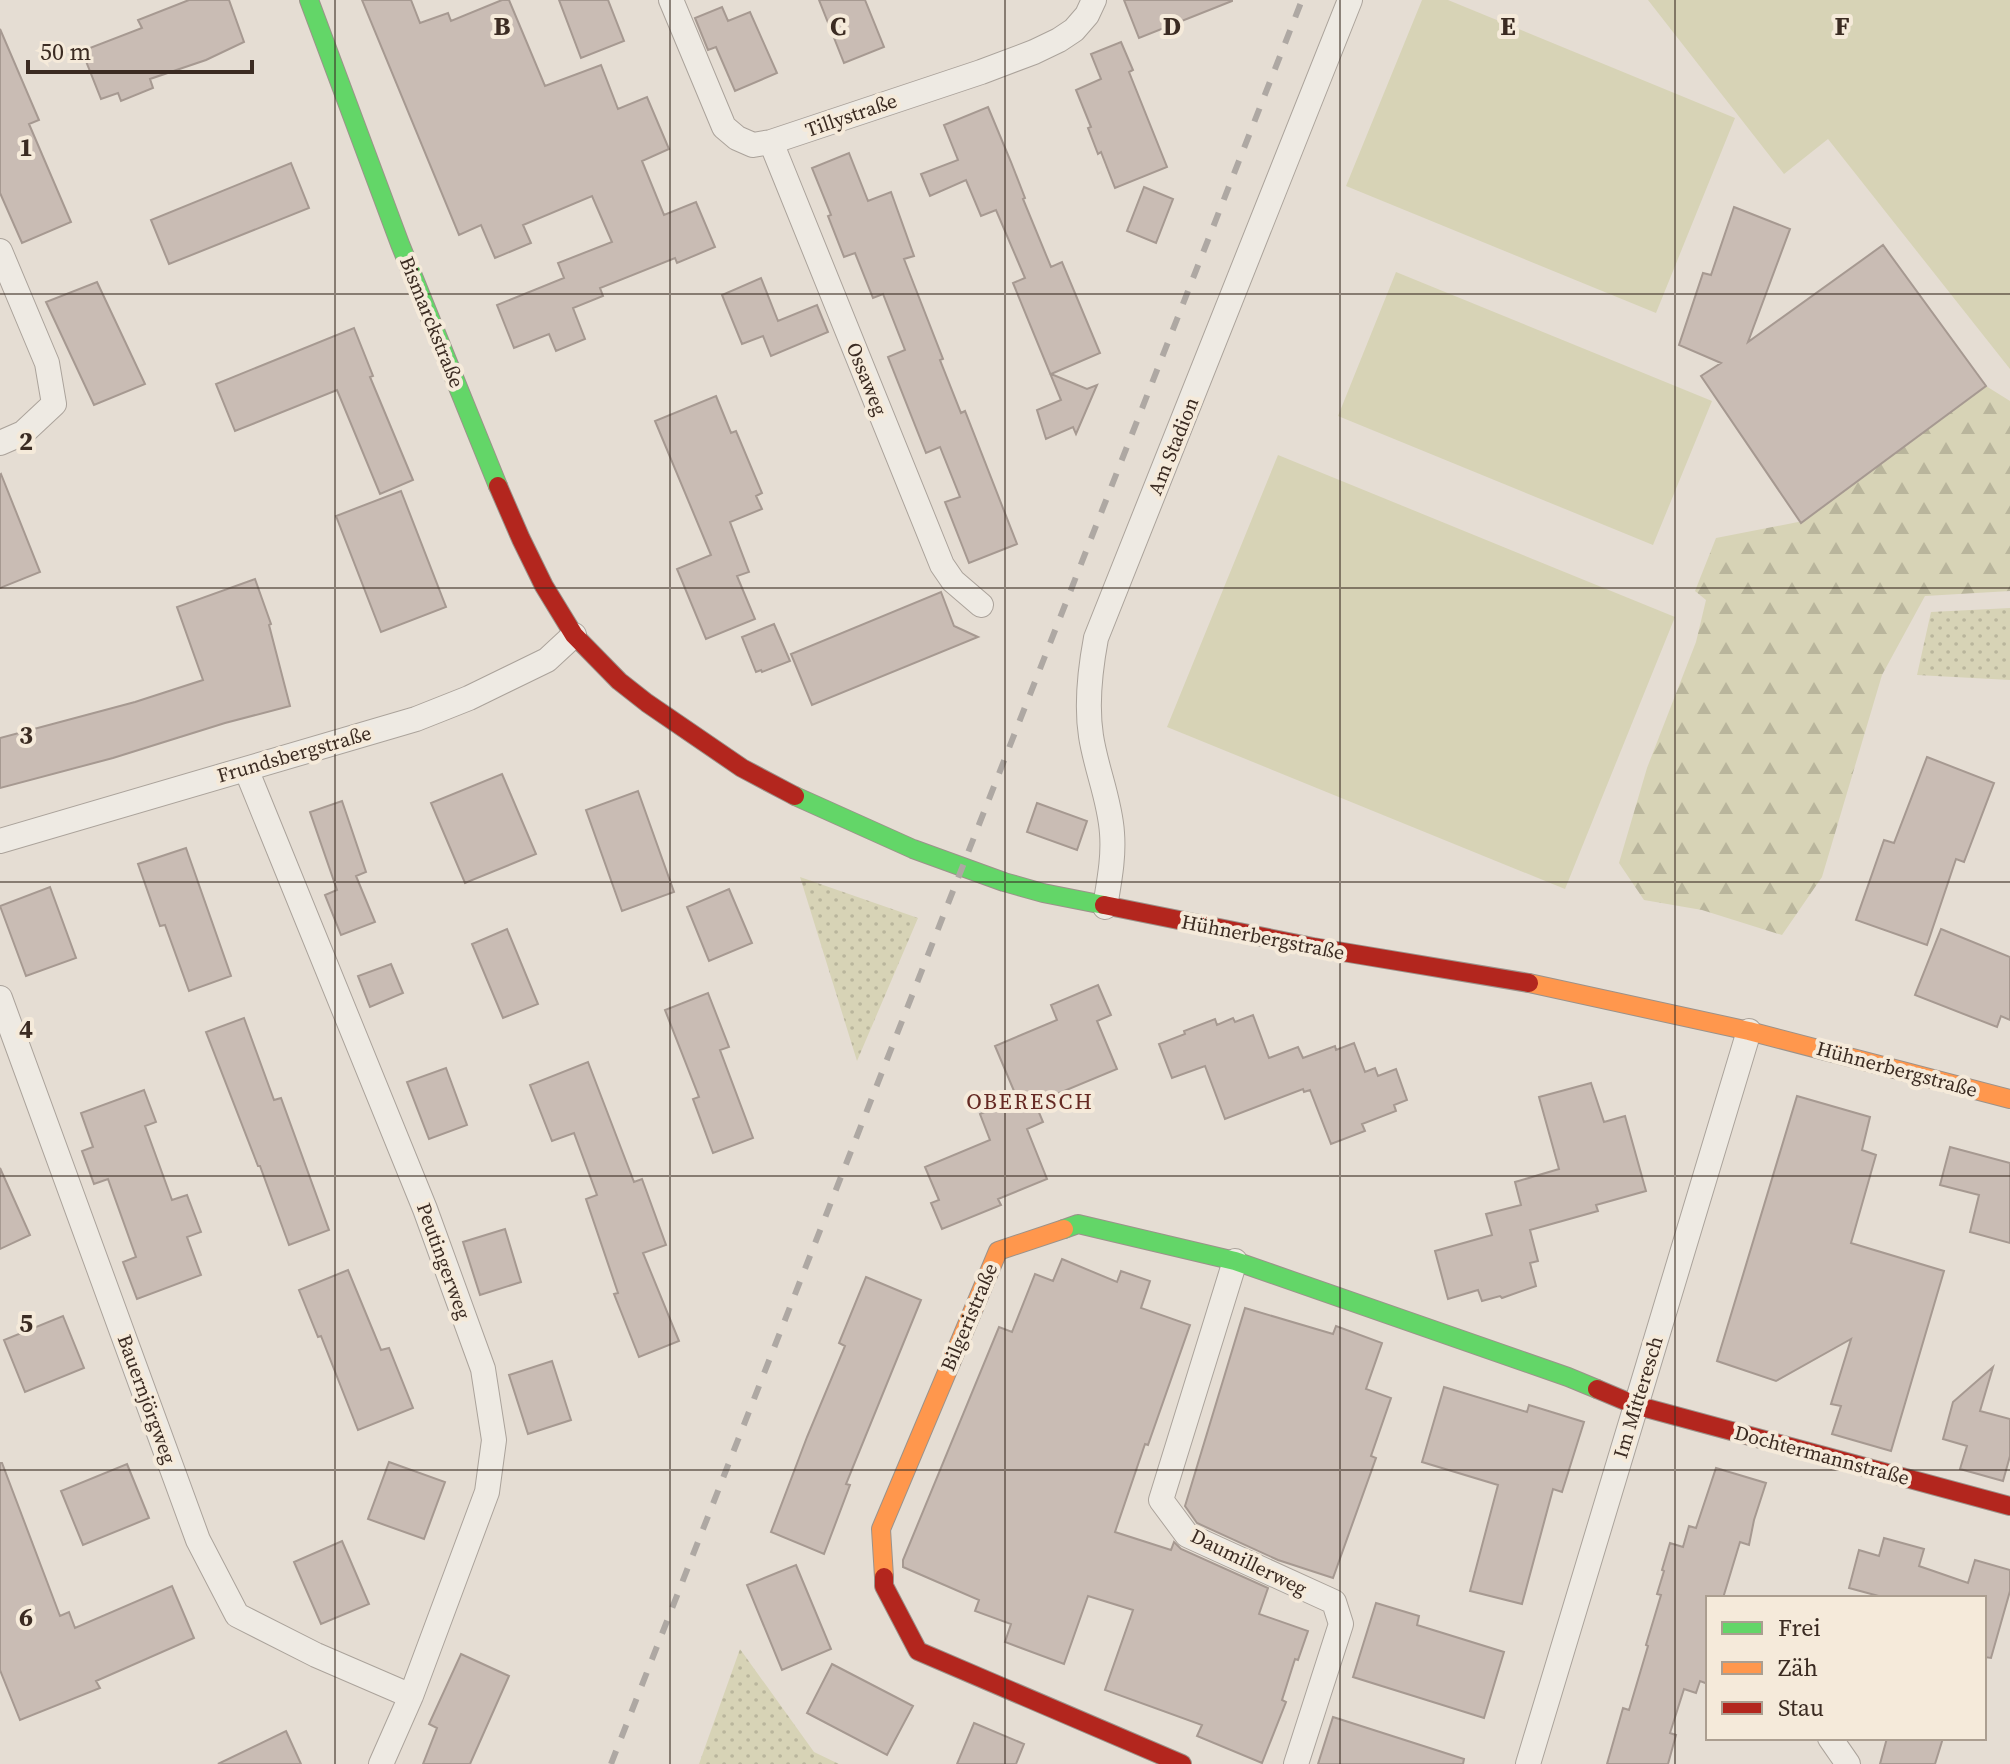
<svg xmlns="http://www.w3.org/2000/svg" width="2010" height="1764" viewBox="0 0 2010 1764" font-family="'Source Serif 4',serif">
<defs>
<pattern id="forest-firs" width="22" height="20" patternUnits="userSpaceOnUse" patternTransform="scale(2)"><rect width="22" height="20" fill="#d7d3b6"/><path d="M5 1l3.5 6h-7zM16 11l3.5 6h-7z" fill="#b9b59c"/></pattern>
<pattern id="park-dots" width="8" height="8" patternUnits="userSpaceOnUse" patternTransform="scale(2)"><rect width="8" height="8" fill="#d7d3b6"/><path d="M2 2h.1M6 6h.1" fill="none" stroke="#b9b59c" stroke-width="1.8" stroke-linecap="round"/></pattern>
</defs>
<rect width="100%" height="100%" fill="#e5ddd3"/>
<path fill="#d7d3b6" d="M1422,0H1448L1735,118L1656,313L1346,186Z
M1648,0H2010V369L1828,139L1784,174Z
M1396,272L1712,401L1653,545L1338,416Z
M1278,455L1675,617L1565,889L1167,727Z"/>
<path fill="url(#forest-firs)" d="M1986,386L2010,401V591L1925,596L1882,675L1822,877L1782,935L1702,910L1644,900L1619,863L1647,768L1696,642L1706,600L1695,591L1716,538L1803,521Z"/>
<path fill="url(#park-dots)" d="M2010,608V680L1917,675L1931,612Z
M800,877L918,918L857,1061Z
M740,1649L814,1752L839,1764H699Z"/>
<path fill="#c9bcb4" stroke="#a69991" stroke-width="2" d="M189,0H229L244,42L206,60L150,79L153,88L121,101L118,93L101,99L82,51L142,28L138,20Z
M362,0H411L420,23L448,13L451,21L502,0H509L545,86L601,65L618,109L647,97L669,149L642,161L664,215L696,202L715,247L677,263L675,258L600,288L603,296L573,308L585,339L556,351L549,334L514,348L497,305L564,278L558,263L612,242L592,196L523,225L531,243L495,258L481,225L459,235Z
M559,0H608L624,41L581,58Z
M819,0H865L884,47L844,63Z
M1124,0H1232V1L1139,38Z
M722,7L728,21L750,12L777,73L735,91L716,47L708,50L695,18Z
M0,29L39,120L29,124L71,222L22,243L0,193Z
M1121,42L1133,70L1129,72L1167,167L1115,188L1101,152L1098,154L1088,128L1091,127L1076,90L1101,79L1091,54Z
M988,107L1011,162L1025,198L1023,199L1051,267L1062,262L1100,353L1051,374L1087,389L1097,385L1076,434L1073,427L1046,439L1037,410L1061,400L1013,283L1025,278L996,210L981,216L966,180L930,196L921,174L958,160L944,125Z
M849,153L868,201L891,192L914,256L904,259L943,359L940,360L961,413L965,411L1017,544L969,563L945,502L960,497L940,447L926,453L888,357L905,350L883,294L873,298L855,253L844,257L828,216L831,215L812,168Z
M291,163L309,208L169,264L151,220Z
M1144,187L1173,199L1156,243L1127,231Z
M1734,207L1790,229L1748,342L1883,245L1986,386L1801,523L1701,376L1721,363L1679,345L1703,273L1711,275Z
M761,278L778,321L817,305L828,332L771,356L763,336L742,344L722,295Z
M97,282L145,384L94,405L46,302Z
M354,328L373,376L370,377L413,480L380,494L337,390L235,431L216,384Z
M716,396L731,433L736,431L762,493L756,496L762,509L730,522L749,572L737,576L755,619L706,639L677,569L711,555L655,421Z
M1,474L40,572L0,588V475Z
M401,491L446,607L381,632L336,516Z
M255,579L271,624L269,625L290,706L225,723L113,758L0,788V738L135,702L203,680L177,607Z
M941,592L954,626L978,637L812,705L791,654Z
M774,624L790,661L762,672L761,670L756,672L742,637Z
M1927,757L1994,783L1964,862L1956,859L1927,945L1856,920L1884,840L1894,843Z
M502,774L536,854L465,883L431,803Z
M638,791L674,892L622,911L586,810Z
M342,801L366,872L356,876L375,922L341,935L325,895L337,890L310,812Z
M1037,803L1087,821L1077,850L1027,832Z
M186,848L231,976L189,991L165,925L160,926L138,864Z
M50,887L76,958L26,976L0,906Z
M729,889L752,943L709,961L687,907Z
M507,929L538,1004L503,1018L472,944Z
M1941,929L2010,957V1020L2001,1016L1997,1027L1915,995Z
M391,964L403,993L370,1007L358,976Z
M1098,985L1111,1015L1097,1021L1117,1069L1035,1103L1043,1122L1027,1129L1047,1179L998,1199L1001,1205L942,1229L931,1203L939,1200L925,1167L990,1140L980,1114L1017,1098L995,1046L1057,1020L1051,1005Z
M708,993L729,1047L720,1050L753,1138L713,1153L693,1099L699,1097L665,1010Z
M1253,1015L1269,1058L1298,1047L1303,1058L1335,1046L1336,1050L1354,1043L1365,1072L1375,1068L1378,1076L1396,1069L1407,1100L1394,1105L1396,1111L1362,1124L1365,1131L1331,1144L1310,1090L1304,1092L1303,1089L1225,1119L1205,1066L1172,1078L1159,1044L1185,1034L1184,1031L1215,1019L1217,1025L1233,1018L1235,1022Z
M244,1018L274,1100L281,1098L329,1230L289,1245L260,1166H258L206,1032Z
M588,1062L634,1182L642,1179L666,1245L643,1253L679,1341L639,1357L614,1294L618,1293L586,1199L597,1195L574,1133L552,1141L530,1085Z
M446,1068L467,1125L429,1139L407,1082Z
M1591,1083L1604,1122L1625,1116L1646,1191L1596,1205L1598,1211L1530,1230L1538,1261L1530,1263L1536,1286L1502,1298L1500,1296L1482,1301L1478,1290L1448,1299L1435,1251L1492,1235L1486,1214L1521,1205L1515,1182L1559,1169L1539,1097Z
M144,1090L156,1122L145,1126L172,1200L187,1195L201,1232L187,1237L201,1275L137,1299L123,1262L136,1257L108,1179L94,1184L82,1151L93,1147L81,1113Z
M1797,1096L1870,1117L1862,1150L1876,1155L1851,1243L1944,1271L1891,1451L1832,1434L1841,1406L1831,1404L1851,1339L1776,1381L1717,1361Z
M1950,1147L2010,1163V1243L1970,1232L1979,1195L1940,1185Z
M0,1168L30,1235L0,1249Z
M505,1229L521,1282L480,1295L463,1242Z
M1062,1259L1117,1282L1121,1271L1150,1281L1141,1308L1190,1325L1148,1445L1145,1444L1115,1532L1171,1550L1174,1542L1181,1549L1268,1588L1259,1614L1308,1631L1298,1660L1295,1659L1282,1700L1286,1702L1262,1763L1197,1736L1202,1725L1105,1690L1133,1610L1088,1596L1064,1664L1005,1642L1011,1624L975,1611L979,1600L903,1567V1560L999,1327L1012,1332L1035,1274L1053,1281Z
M348,1270L381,1350L389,1348L413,1408L358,1430L321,1336L318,1337L299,1290Z
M866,1277L921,1300L846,1484L850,1485L824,1554L771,1532L807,1437L845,1346L839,1343Z
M1245,1308L1333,1334L1336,1326L1382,1343L1366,1389L1391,1398L1371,1456L1376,1458L1333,1578L1278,1560L1197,1523L1185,1506Z
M63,1316L84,1368L25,1392L4,1340Z
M552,1361L571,1420L528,1434L509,1375Z
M1993,1367L1980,1411L2010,1419V1456L2003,1481L1960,1469L1967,1446L1943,1439L1953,1402Z
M1444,1387L1527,1412L1529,1405L1584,1422L1562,1492L1553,1489L1522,1604L1470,1591L1498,1485L1422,1462Z
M389,1462L445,1482L424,1539L368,1519Z
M0,1463H2L60,1616L69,1612L75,1628L172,1586L194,1638L96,1681L100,1688L20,1720L0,1670Z
M127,1464L149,1518L83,1545L61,1491Z
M1716,1468L1766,1483L1754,1520L1749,1545L1740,1542L1723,1598H1708V1684L1700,1681L1696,1693L1684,1689L1670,1733L1676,1735L1668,1764H1607L1623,1708L1629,1710L1648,1646L1646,1645L1661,1595L1657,1594L1664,1571L1662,1570L1670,1543L1683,1547L1689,1526L1696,1528Z
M1884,1538L1924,1549L1919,1566L1968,1583L1975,1560L2010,1570V1591L1991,1658L1984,1657V1598H1886L1849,1588L1859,1550L1879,1556Z
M342,1541L369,1604L321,1624L294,1562Z
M796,1565L831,1649L782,1670L747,1585Z
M1376,1603L1419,1616L1417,1625L1504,1652L1484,1718L1353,1677Z
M461,1654L509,1676L470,1764H423L437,1728L429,1724Z
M832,1664L913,1706L887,1755L807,1713Z
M1333,1717L1464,1759L1463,1764H1318Z
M974,1723L1024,1744L1016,1764H957Z
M286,1731L301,1764H218Z
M1887,1738H1943L1935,1764H1880Z"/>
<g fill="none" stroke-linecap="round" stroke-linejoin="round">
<g stroke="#aba39b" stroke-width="26">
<path id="street" d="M671,0L724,127L737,138L753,145L771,142L981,72L1034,52L1059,40L1074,30L1087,15L1094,0
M771,142L942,565L953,581L981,605
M0,251L47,363L54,404L23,433L0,443
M246,769L425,1209L483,1369L494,1440L487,1492L411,1696L381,1764
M0,841L416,719L469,698L547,660L574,635
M1105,907C1109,882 1114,858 1112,833C1110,800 1096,769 1091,736C1086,704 1090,670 1096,638L1350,0
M0,998L198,1540L237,1615L316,1655L411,1696
M1235,1261L1161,1500L1187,1535L1334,1602L1341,1624L1296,1764
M1830,1738L1848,1764
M1528,1764L1749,1031"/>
</g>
<g stroke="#9b928a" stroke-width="20">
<path id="fast" d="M309,0L400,244L498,486
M795,796L913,849L1004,882L1043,893L1104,905
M1064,1229L1078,1224L1235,1261L1568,1377L1597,1389"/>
</g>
<g stroke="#9b928a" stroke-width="20">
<path id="slow" d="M1529,983L1749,1031L2010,1099
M884,1577L881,1529L998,1251L1064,1229"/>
</g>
<g stroke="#9b928a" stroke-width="20">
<path id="jam" d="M498,486L521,539L544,586L574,635L619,681L647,703L742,768L795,796
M1104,905L1313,947L1529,983
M1597,1389L1635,1405L2010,1506
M884,1577V1586L918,1651L1182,1764"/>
</g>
<use href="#street" stroke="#eeeae3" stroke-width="24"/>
<use href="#fast" stroke="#63d668" stroke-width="18"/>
<use href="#slow" stroke="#ff974d" stroke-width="18"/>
<use href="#jam" stroke="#b3261e" stroke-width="18"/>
<path stroke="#aea8a3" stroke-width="6" stroke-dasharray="14 14" stroke-linecap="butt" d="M611,1764L1302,0"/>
</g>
<path fill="none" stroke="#3b2b22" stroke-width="2" stroke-opacity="0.55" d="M335,0V1764M670,0V1764M1005,0V1764M1340,0V1764M1675,0V1764M0,294H2010M0,588H2010M0,882H2010M0,1176H2010M0,1470H2010"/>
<g text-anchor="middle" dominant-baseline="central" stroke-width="8" stroke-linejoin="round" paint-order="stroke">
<g font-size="20" fill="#3b2b22" stroke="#f5eada">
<text transform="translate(851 115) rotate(-19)">Tillystraße</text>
<text transform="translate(432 322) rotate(68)">Bismarckstraße</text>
<text transform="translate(867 379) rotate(68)">Ossaweg</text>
<text transform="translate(1173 446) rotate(-68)">Am Stadion</text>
<text transform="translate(294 754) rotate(-16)">Frundsbergstraße</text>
<text transform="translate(1263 937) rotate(11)">Hühnerbergstraße</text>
<text transform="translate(1897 1069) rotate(15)">Hühnerbergstraße</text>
<text transform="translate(444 1261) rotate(70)">Peutingerweg</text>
<text transform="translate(969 1317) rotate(-67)">Bilgeristraße</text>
<text transform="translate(1638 1397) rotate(-73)">Im Mitteresch</text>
<text transform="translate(147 1399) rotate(70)">Bauernjörgweg</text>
<text transform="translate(1822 1455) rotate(15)">Dochtermannstraße</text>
<text transform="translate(1249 1562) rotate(26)">Daumillerweg</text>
</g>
<g font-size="22" letter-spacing="2" fill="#652923" stroke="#f5eada">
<text x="1030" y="1101">OBERESCH</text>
</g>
</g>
<g font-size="26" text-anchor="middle" font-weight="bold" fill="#3b2b22" stroke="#f5eada" stroke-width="8" stroke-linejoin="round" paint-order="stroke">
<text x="502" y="35">B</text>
<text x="838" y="35">C</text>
<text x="1172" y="35">D</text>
<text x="1508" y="35">E</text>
<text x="1842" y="35">F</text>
<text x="26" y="156">1</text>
<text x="26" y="450">2</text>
<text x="26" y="744">3</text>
<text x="26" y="1038">4</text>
<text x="26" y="1332">5</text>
<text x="26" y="1626">6</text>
</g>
<rect x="1706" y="1596" width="280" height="144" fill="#f5eada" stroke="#ab9e90" stroke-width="2"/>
<rect x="1722" y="1622" width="40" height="12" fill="#63d668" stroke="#ab9e90" stroke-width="2"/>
<text x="1778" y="1636" font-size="24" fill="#3b2b22">Frei</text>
<rect x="1722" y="1662" width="40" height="12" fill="#ff974d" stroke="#ab9e90" stroke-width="2"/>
<text x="1778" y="1676" font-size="24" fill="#3b2b22">Zäh</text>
<rect x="1722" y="1702" width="40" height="12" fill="#b3261e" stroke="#ab9e90" stroke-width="2"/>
<text x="1778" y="1716" font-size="24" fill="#3b2b22">Stau</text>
<path d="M28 60v12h224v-12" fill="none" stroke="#3b2b22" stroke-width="4"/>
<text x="40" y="60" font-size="24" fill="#3b2b22" stroke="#f5eada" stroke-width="6" paint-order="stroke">50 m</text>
</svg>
